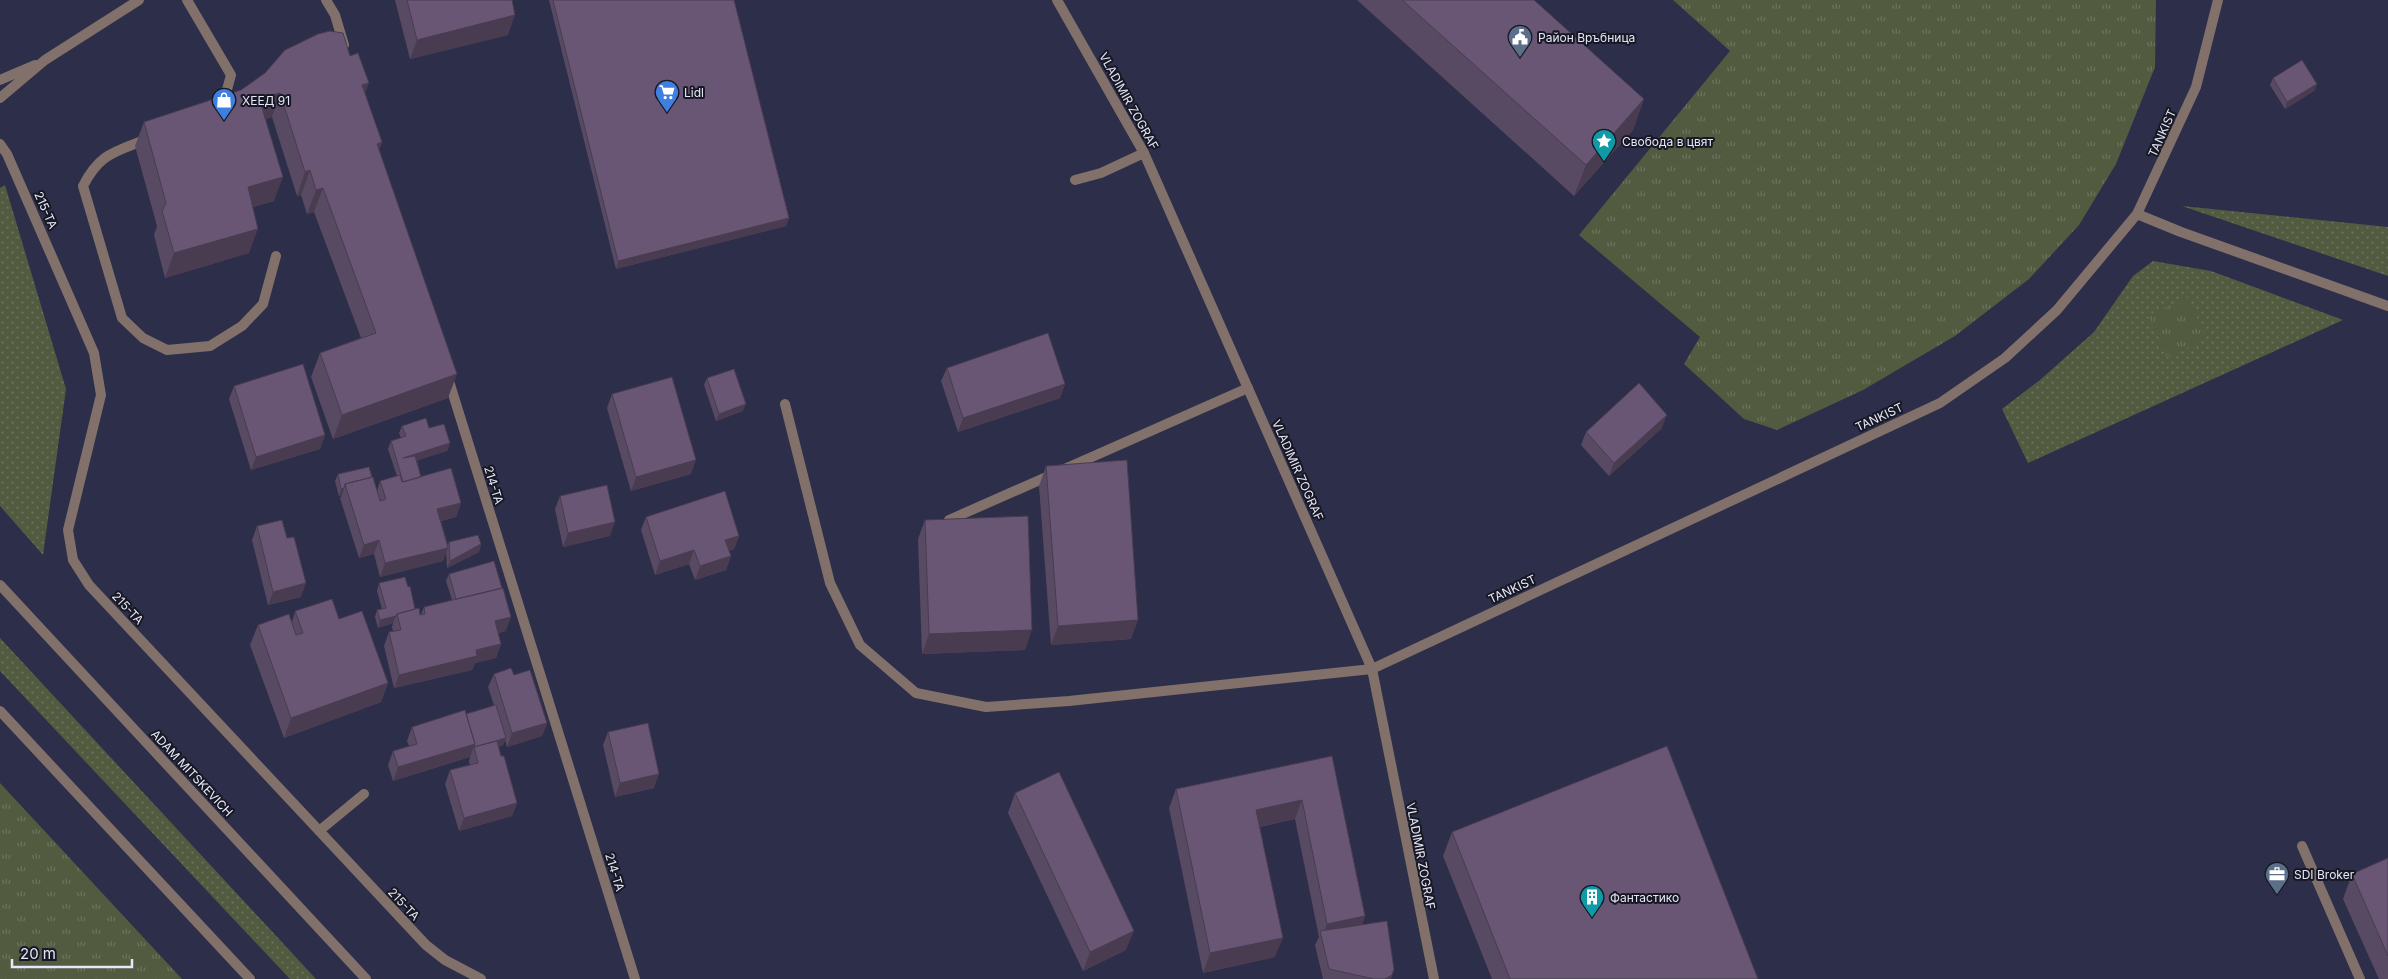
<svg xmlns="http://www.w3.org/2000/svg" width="2388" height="979" viewBox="0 0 2388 979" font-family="Inter,sans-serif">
<defs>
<pattern id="grass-dots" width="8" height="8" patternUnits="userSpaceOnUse" patternTransform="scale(1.25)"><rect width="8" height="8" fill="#525b40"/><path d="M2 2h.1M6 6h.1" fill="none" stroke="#6b735c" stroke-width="1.8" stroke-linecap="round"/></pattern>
<pattern id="park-tufts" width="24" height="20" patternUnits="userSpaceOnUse" patternTransform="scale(1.25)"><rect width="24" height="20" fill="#525b40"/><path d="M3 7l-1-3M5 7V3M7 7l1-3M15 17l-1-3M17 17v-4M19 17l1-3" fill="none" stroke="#6b735c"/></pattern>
</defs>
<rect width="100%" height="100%" fill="#2d2e49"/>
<path fill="url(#grass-dots)" d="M5,185L66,389L43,555L0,506V188Z
M2182,206L2388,227V276Z
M2153,261L2211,271L2343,320L2028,463L2002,409L2040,380L2094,332L2133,276Z
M0,638L316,979H290L0,671Z"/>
<path fill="url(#park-tufts)" d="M1673,0H2156L2155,67L2116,164L2079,225L2029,279L1955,336L1863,390L1777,430L1744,419L1684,364L1700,337L1579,235L1730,51Z
M2188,297L2206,339L2167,357L2149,315Z
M0,783L182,979H0Z"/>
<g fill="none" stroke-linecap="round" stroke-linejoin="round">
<path stroke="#82716b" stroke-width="10" d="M187,0L231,75L225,97L215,103
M326,0L335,15L344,45
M147,139C115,152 100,153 83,186L122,318L143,338L167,350L210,346L242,326L263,304L276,256
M0,144L7,154L94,353L101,395L68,530L73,560L89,585L426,945L445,960L481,979
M1075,180L1101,173L1144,153
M2137,214L2181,232L2388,306
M448,378L635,979
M949,520L1248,388
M319,831L364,794
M2302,846L2360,979"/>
<path stroke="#82716b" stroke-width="10" d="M1057,0L1144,153L1372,669L1434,979
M785,404L830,583L860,645L916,693L986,707L1069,701L1372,669L1940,403L2005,358L2057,310L2137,214L2196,87L2218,0"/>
<path stroke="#82716b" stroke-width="10" d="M0,80L35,65
M0,98L45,60L139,0
M0,585L366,979
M0,711L250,979"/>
</g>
<path fill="#594a64" d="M395,0H512L508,35L410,59Z
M549,0H734L789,218L786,226L616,269Z
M1357,0H1534L1644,99L1633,130L1574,196Z
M350,56L365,93L382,142L379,150L448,398L333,439L311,377L320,353L361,338L314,212L307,214L301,195L297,196L272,117L266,119L274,201L253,207L249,253L165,278L154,235L157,226L135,146L144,122Z
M2273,78L2317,84L2314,91L2285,109L2270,85Z
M947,368L1065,384L1060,398L958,432L941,381Z
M707,378L743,411L716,421L704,385Z
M234,386L325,435L320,449L251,470L229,399Z
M612,394L691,474L631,491L607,408Z
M402,426L429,428L450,443L447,451L417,460L421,477L461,503L456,517L441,521L448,545L449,542L481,544L479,552L447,568L446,552L443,561L380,577L374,554L359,558L340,498L342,495L339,496L335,481L338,474L371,477L377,491L380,481L397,476L388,449L391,441L401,438L399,433Z
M1662,428L1609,476L1581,445L1586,432Z
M1046,466L1131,639L1051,645L1039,486Z
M560,496L610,536L563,547L555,509Z
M646,517L739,536L734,549L729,551L731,556L726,570L695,580L689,564L655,575L641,530Z
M925,520L1025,650L922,654L918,539Z
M257,526L287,538L301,597L268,605L252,540Z
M449,574L506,631L498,633L501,644L496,658L475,663L472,670L394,688L384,646L389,632L393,631L392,627L393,623L378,628L375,617L377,610L382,609L377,591L379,583L415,609L420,615L421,614L424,607L452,600L446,581Z
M295,611L339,619L388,683L381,702L284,738L250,645L258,625L292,622Z
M494,674L514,675L547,723L542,736L507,747L505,740L503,745L498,747L501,756L517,803L512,816L459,831L445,784L450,770L470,765L469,761L471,754L470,757L393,781L388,765L393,751L409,746L407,741L412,727L466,714L494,705L488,687Z
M608,732L654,788L615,797L603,745Z
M1332,756L1365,916L1362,925L1394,969L1391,979H1323L1315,945L1319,937L1295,819L1260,827L1275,957L1203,973L1169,808L1176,789Z
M1015,793L1126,950L1083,971L1008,813Z
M1452,832L1758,979H1492L1443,856Z
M2388,858V979H2379L2343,899L2352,874Z"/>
<path fill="#493c51" d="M515,15L508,35L410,59L417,40Z
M369,83L360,107L362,85Z
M2317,84L2314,91L2285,109L2287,102Z
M280,93L272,117L251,123L259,98Z
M1644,99L1633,130L1574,196L1586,165Z
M382,142L373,166L377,144Z
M310,170L301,195L297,196L305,172Z
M283,177L274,201L239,211L248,187Z
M323,188L314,212L307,214L316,190Z
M789,218L786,226L616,269L618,261Z
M258,229L249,253L165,278L174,253Z
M457,374L448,398L333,439L342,415Z
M1065,384L1060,398L958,432L963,418Z
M746,404L743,411L716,421L719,414Z
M1667,415L1662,428L1609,476L1614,463Z
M325,435L320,449L251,470L256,457Z
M450,443L447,451L401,466L403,458Z
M696,460L691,474L631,491L636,477Z
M344,488L342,495L339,496L341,489Z
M461,503L456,517L432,523L437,509Z
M615,522L610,536L563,547L568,533Z
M739,536L734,549L720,553L725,540Z
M379,540L374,554L359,558L364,545Z
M481,544L479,552L447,568L450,561Z
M448,548L443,561L380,577L385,563Z
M694,550L689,564L655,575L660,561Z
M731,556L726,570L695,580L700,566Z
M306,583L301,597L268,605L273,592Z
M396,616L393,623L378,628L380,620Z
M511,617L506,631L490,635L495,621Z
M1138,620L1131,639L1051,645L1058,626Z
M1032,630L1025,650L922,654L929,634Z
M501,644L496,658L475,663L472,670L394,688L399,675L476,650Z
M388,683L381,702L284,738L291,718Z
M547,723L542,736L507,747L512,733Z
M506,738L503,745L476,754L474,748Z
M475,744L470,757L393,781L398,767Z
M659,774L654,788L615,797L620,783Z
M1302,800L1295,819L1249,829L1256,810Z
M517,803L512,816L459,831L464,818Z
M1365,916L1358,936L1322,938L1327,924Z
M1134,931L1126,950L1083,971L1090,952Z
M1283,938L1275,957L1203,973L1210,953Z
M1392,975L1391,979H1385Z"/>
<path fill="#685674" stroke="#493c51" d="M407,0H512L515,15L417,40Z
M553,0H734L789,218L618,261Z
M1402,0H1534L1644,99L1586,165Z
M330,31L343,33L350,56L358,53L369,83L362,85L382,142L377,144L457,374L342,415L320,353L376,333L323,188L316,190L310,170L305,172L280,93L259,98L283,177L248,187L258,229L174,253L162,211L166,203L144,122L241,90L265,73L285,50L318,34Z
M2302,60L2317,84L2287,102L2273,78Z
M1048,333L1065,384L963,418L947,368Z
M303,364L325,435L256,457L234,386Z
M734,369L746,404L719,414L707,378Z
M672,377L696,460L636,477L612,394Z
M1639,383L1667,415L1614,463L1586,432Z
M426,418L429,428L444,424L450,443L403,458L415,456L421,477L403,482L391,441L406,436L402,426Z
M1127,460L1138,620L1058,626L1046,466Z
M369,467L372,477L345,484L344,488L341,489L338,474Z
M451,468L461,503L437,509L448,548L385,563L379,540L364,545L345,484L373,477L380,501L386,499L380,481L400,475L402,482Z
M607,485L615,522L568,533L560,496Z
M725,491L739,536L725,540L731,556L700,566L694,550L660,561L646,517Z
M1028,516L1032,630L929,634L925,520Z
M282,520L287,538L294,537L306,583L273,592L257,526Z
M478,535L481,544L450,561L449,542Z
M494,561L502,588L456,599L449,574Z
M405,577L408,587L410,586L415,609L397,614L396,616L380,620L377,610L386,608L379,583Z
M503,588L511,617L495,621L501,644L476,650L477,656L399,675L389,632L401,630L397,614L419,608L420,615L425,614L424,607Z
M332,599L339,619L362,611L388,683L291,718L258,625L289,614L296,635L303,633L295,611Z
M511,668L514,675L530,670L547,723L512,733L494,674Z
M496,705L506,738L474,747L475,744L466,714Z
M465,710L475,744L398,767L393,751L417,744L412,727Z
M648,723L659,774L620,783L608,732Z
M497,741L501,756H504L517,803L464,818L450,770L478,763L474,747Z
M1667,746L1758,979H1510L1452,832Z
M1332,756L1365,916L1327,924L1302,800L1256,810L1283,938L1210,953L1176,789Z
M1059,772L1134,931L1090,952L1015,793Z
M2388,858V956L2352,874Z
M1387,921L1394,969L1392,975L1385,979H1374L1329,969L1320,931Z"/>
<defs>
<g id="civic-pin" transform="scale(1.25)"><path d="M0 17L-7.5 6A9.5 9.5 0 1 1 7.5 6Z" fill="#5c6f8a" stroke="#171824"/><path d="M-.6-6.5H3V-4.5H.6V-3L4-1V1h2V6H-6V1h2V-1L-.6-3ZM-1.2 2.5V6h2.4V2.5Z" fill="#fff"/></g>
<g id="supermarket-pin" transform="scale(1.25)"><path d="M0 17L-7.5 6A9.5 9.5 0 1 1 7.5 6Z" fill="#3f7fe0" stroke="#171824"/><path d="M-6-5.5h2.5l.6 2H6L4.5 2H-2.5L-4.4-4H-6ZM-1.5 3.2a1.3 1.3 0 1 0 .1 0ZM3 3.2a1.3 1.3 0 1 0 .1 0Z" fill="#fff"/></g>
<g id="shop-pin" transform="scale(1.25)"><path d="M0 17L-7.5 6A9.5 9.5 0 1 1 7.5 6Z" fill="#3f7fe0" stroke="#171824"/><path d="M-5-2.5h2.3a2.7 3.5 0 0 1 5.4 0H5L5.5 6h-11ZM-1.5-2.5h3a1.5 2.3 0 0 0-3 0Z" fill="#fff"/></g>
<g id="sight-pin" transform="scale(1.25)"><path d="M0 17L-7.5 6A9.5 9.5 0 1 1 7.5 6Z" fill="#0f9aa8" stroke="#171824"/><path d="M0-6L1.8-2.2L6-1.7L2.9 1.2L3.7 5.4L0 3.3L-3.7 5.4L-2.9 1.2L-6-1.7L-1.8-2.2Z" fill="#fff"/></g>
<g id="office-pin" transform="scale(1.25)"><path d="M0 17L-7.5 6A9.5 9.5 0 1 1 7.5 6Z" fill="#5c6f8a" stroke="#171824"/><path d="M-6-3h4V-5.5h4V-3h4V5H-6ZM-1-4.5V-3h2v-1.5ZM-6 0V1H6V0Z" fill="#fff"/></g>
<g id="building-pin" transform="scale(1.25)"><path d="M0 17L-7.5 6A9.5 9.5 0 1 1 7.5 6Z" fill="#0f9aa8" stroke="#171824"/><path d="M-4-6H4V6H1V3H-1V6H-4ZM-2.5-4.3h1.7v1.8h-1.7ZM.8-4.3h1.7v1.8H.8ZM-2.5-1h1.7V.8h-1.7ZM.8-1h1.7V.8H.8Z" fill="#fff"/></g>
</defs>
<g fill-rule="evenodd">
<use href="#civic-pin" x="1520" y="37"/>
<use href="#supermarket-pin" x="667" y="92"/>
<use href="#shop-pin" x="224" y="100"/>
<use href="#sight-pin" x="1604" y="141"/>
<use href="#office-pin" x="2277" y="874"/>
<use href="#building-pin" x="1592" y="897"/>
</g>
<g text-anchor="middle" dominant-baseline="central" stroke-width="4" stroke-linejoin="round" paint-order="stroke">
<g font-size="12" fill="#e6e8f9" stroke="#171824" text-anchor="start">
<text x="1538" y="37">Район Връбница</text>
<text x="684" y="92">Lidl</text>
<text x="242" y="100">ХЕЕД 91</text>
<text x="1622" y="141">Свобода в цвят</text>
<text x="2294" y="874">SDI Broker</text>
<text x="1610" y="897">Фантастико</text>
</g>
<g font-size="12" fill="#e6e8f9" stroke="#171824">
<text transform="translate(1129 101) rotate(61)">VLADIMIR ZOGRAF</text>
<text transform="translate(2162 133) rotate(-66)">TANKIST</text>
<text transform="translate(46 210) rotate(66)">215-ТА</text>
<text transform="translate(1879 417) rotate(-25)">TANKIST</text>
<text transform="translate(1298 470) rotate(66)">VLADIMIR ZOGRAF</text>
<text transform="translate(494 485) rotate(73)">214-ТА</text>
<text transform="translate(1512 589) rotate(-25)">TANKIST</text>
<text transform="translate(128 608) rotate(47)">215-ТА</text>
<text transform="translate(192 773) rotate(47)">ADAM MITSKEVICH</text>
<text transform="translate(1421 856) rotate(79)">VLADIMIR ZOGRAF</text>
<text transform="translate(615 872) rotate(73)">214-ТА</text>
<text transform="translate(404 904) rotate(47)">215-ТА</text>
</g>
</g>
<path d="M12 959v8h120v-8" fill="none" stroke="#e6e8f9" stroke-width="2.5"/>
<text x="20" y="959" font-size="15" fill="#e6e8f9" stroke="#171824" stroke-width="4" paint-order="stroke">20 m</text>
</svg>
